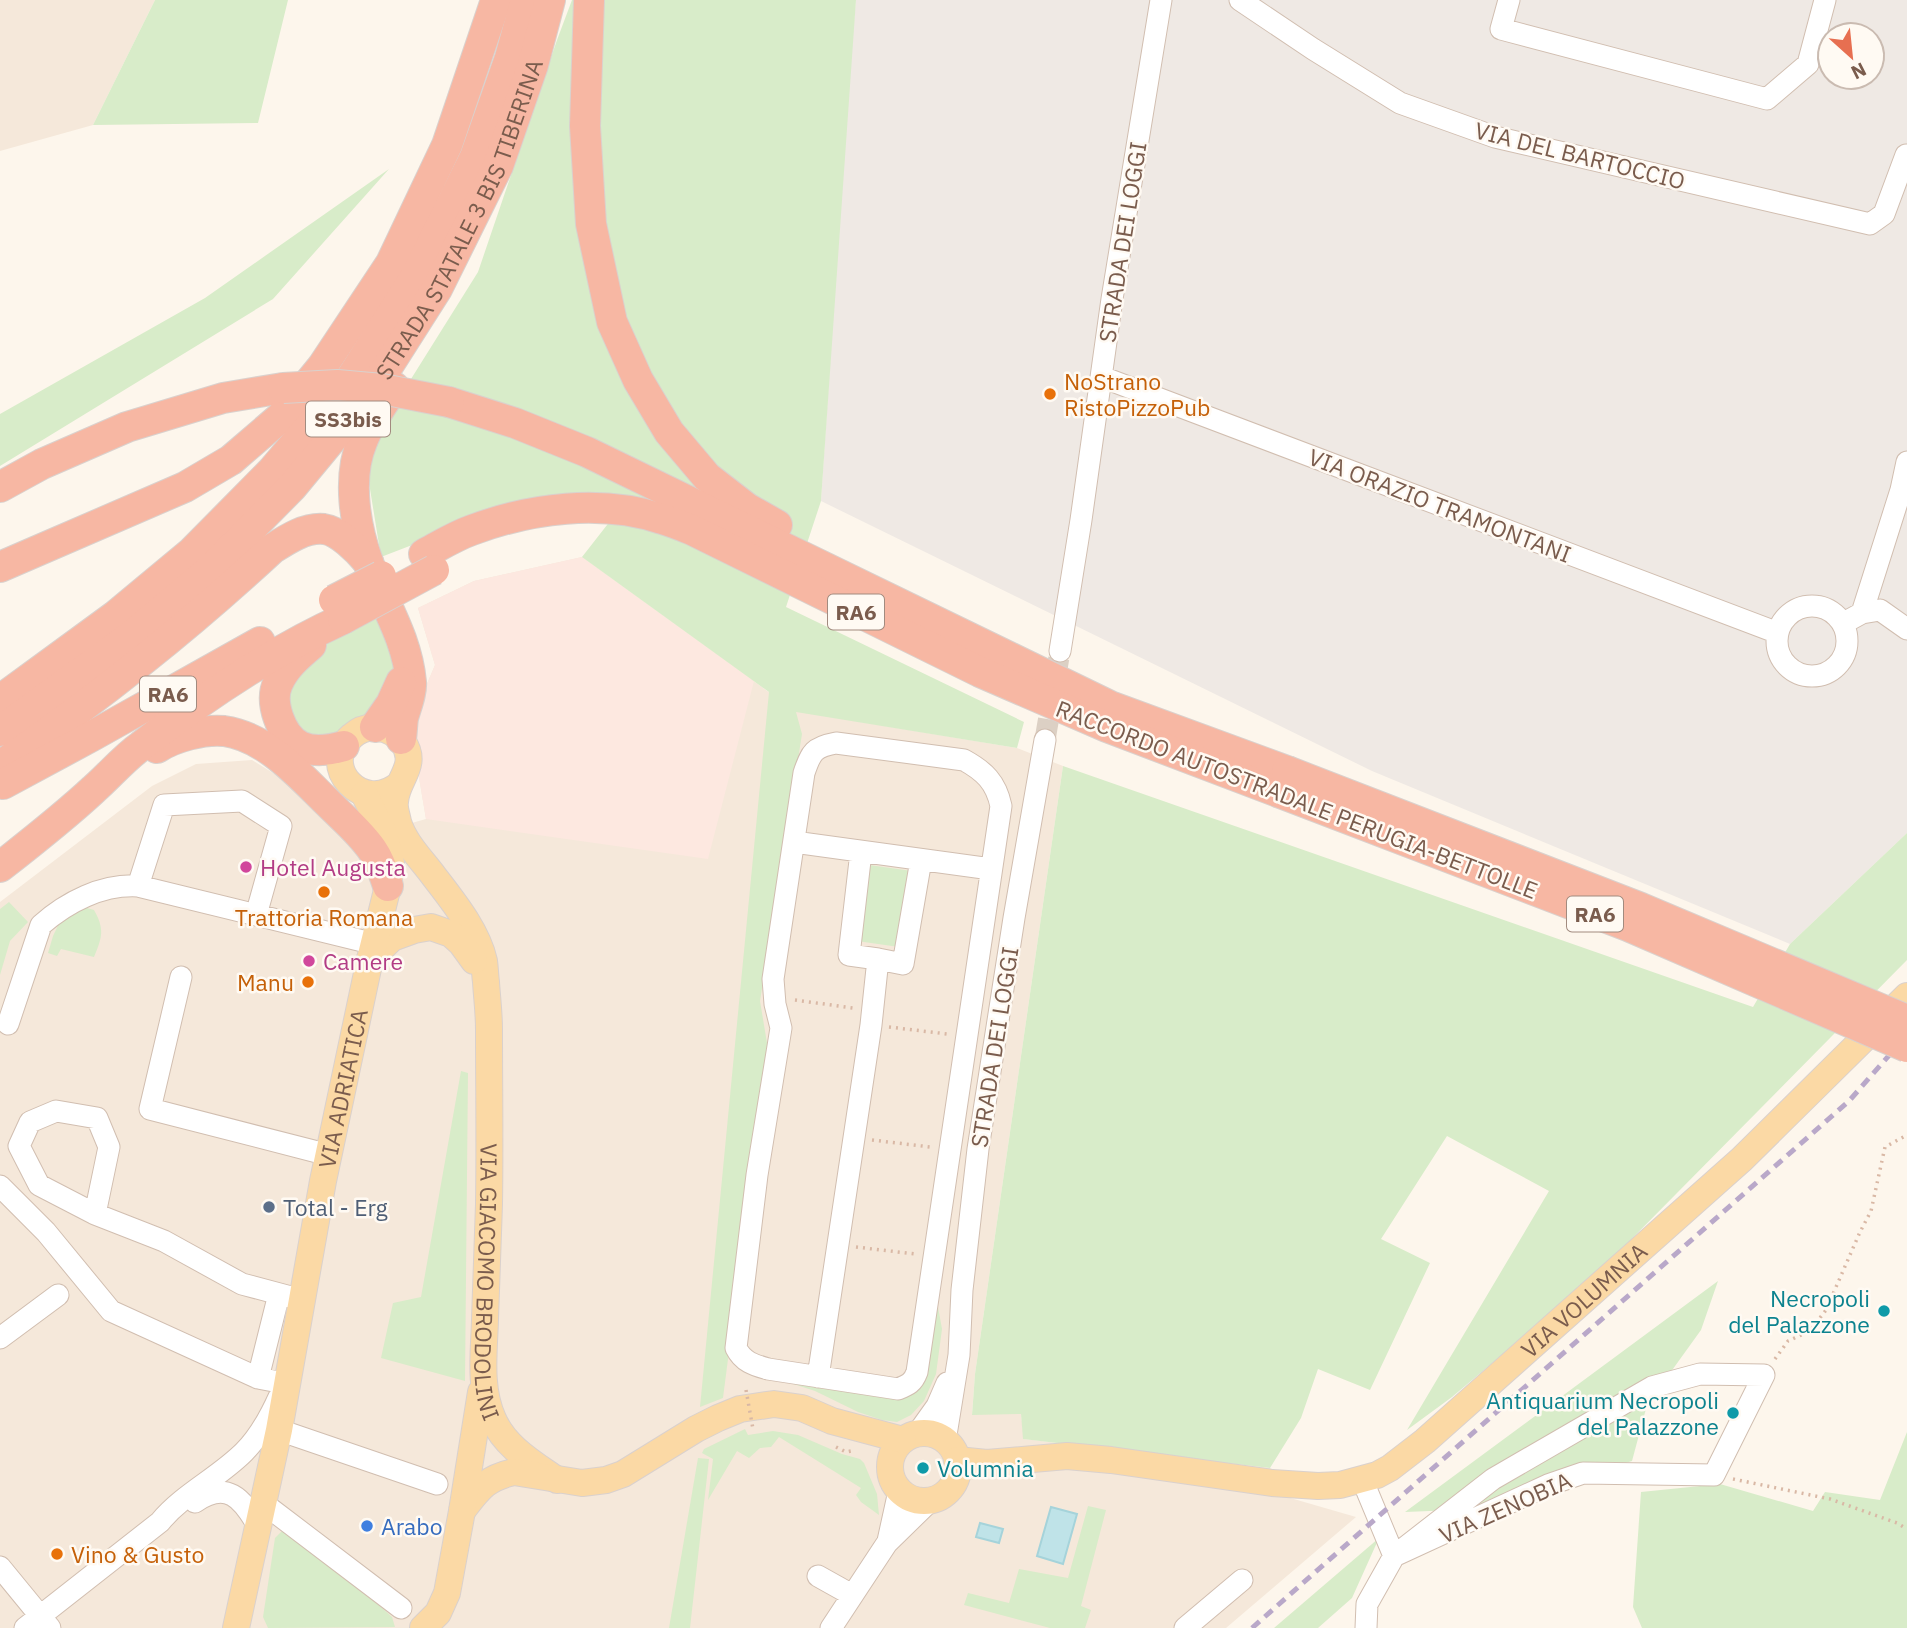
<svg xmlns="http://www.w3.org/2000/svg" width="1907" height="1628" viewBox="0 0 1907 1628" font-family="'IBM Plex Sans',sans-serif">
<rect width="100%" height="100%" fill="#fdf6ec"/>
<path fill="#f5e8da" d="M0,0H155L93,125L0,151Z
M582,557L795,711L1017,748L1063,766L975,1374L972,1414H1021L1024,1439L1270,1468L1280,1495L1356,1517L1226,1628H0V902L152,786L196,764L252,760L372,834L426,819L410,724L435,665L418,608L474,581Z"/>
<path fill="#fde8e0" d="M582,557L754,681L708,859L426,819L410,724L435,665L418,608L474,581Z"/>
<path fill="#efe9e4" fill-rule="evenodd" d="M856,0H1907V833L1790,944L1372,771L821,501L849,73ZM1830,35H1872V77H1830Z"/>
<path fill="#d8ecc9" d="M155,0H288L258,123L93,125Z
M572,0H856L821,501L786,607L1024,722L1017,748L796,712L802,734L760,1001L768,1049L723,1398L700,1407L769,692L582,557L625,502L529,500L381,557L365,458L411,379L478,272L557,40Z
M389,169L273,299L0,466V414L205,298Z
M379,616L385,625L395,673L385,705L330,736L313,739L295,727L286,684L300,661L356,625Z
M1063,766L1753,1007L1790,944L1907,833V960L1595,1276L1452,1397L1407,1430L1549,1191L1447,1136L1381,1239L1430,1263L1370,1390L1318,1369L1301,1418L1270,1468L1023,1439L1021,1414L972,1415L975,1374Z
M869,865L912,871L899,947L857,941Z
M9,902L28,922L10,941L0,975V909Z
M80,906L94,910C105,929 102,938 94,957L61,949L57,956L48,953L53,936L63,915Z
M461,1071L468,1073L465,1381L381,1358L393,1303L421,1297Z
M1718,1281L1701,1330L1647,1405L1632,1461L1480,1509L1405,1512Z
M938,1307L942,1329L936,1374L924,1401L911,1415L897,1422L882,1420L858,1412L815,1391L775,1378L888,1396L925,1375Z
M745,1429L748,1435L773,1431L798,1435L842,1454L860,1459L864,1463L877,1494L879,1515L861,1502L856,1495L861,1488L779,1437L771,1447L760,1448L749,1458L737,1451L708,1500L713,1459L702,1453L704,1449Z
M1907,1432V1628H1642L1633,1607L1641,1492L1720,1484L1813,1511L1825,1492L1880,1500Z
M698,1458L709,1459L690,1628H669Z
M1088,1506L1106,1510L1081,1606L1091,1610L1085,1628H1050L964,1605L968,1593L1009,1603L1019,1569L1068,1578Z
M282,1531L380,1606L392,1617L395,1627L268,1628L263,1617L275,1538Z
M1379,1538L1352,1598L1318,1628H1274Z"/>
<path fill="#bfe3e8" stroke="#a5d3da" stroke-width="2" d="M1051,1507L1077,1514L1063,1564L1037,1556Z
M980,1523L1003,1529L999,1543L976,1537Z"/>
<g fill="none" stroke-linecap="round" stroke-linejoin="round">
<path stroke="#dcd0c4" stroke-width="21" stroke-dasharray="21 10" stroke-linecap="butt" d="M1045,740L1060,651"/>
<g stroke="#d1beb0" stroke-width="23">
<path id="minor" d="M1240,0L1313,49L1400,103L1495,137L1870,224L1884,214L1906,155
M1509,0L1501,29L1767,99L1808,64L1825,0
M1102,377L1778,633
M1777 641a35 35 0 1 1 70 0a35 35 0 1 1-70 0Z
M1862,613L1901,490L1907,462
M1851,619L1862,613L1880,610L1907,629
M1060,651L1081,520L1112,299L1161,0
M836,743L964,760C984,771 996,782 1001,806L917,1372C913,1383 908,1385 898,1389L768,1369C754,1365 743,1362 736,1348L757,1175L781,1028L775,1004L773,979L804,773C811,752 814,747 836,743Z
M794,842L991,869
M861,852L849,955L878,959
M138,886L164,805L242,801L281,826L256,915
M181,977L150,1109L329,1155
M8,1024L41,925C67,902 102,884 138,886L375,944
M0,1186L46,1232L111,1311L258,1378
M95,1214L109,1147L97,1118L56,1111L30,1122L19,1146L39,1185L95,1214L164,1241L242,1284L302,1300
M279,1294L258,1378L284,1383
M0,1338L58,1295
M818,1377L871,1025L878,959L903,964L921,860
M279,1430L437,1484
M917,1434L937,1406L947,1383
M945,1441L959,1355L962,1290L978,1149L1014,918L1045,740
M1362,1479L1394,1556L1493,1479L1652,1387L1700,1374L1764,1375L1714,1475L1583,1473L1548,1485L1394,1556L1367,1604L1366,1628
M195,1502C227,1480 242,1498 258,1526
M263,1503L401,1608
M888,1541L899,1491
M0,1567L50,1628
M818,1576L852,1595
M25,1628L160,1522C183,1494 218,1478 244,1452C260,1436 270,1417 279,1397
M831,1628L887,1543L930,1501
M1185,1628L1242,1580"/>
</g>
<g stroke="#dad1cd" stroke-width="28">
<g id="major">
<path id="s1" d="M400,784C362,816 318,765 352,736C367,722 391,726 403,742C419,766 396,779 395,802C394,808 397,816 398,822C404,842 421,859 433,875C452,900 477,930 484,961C485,968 485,975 486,982C487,998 489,1013 489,1029C489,1087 490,1146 489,1204C488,1242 486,1281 485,1320C484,1353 479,1388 493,1419C505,1447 533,1463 557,1480"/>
<path d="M370,959L392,938L414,930L431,927L451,934L461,943L474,961"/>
<circle cx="924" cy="1467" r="34"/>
<path id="s2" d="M957,1460L987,1463L1067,1456L1111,1460L1272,1483L1318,1486L1340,1485L1377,1475L1390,1468L1425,1441L1742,1159L1907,996"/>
<path d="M462,1511C479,1489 486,1478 514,1472L582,1483L606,1480L623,1474L696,1429L718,1418L740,1409L774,1404L802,1408L832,1421L903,1440"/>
<path id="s3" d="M236,1628L279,1430L323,1181L370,959L388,886L391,863L388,848L382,829L364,794"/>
<path d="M423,1628L438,1613L447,1593L462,1511L481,1392"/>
</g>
</g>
<g stroke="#dad1cd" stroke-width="32">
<g id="highway">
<path d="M589,0L585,126L591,224L612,322L638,380L669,432L707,477L747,508L777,525"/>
<path d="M394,387C383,404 369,423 362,442C347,478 355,526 368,562C383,603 407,637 411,682C412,693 406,707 403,718C402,725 402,732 401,739"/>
<path d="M449,402L515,423L587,452L1110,706L1287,771"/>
<path d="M0,487L42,464L127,427L223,398L283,388"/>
<path d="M424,554C439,546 455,536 472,530C531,508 601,499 662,519C672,522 682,526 692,530L980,672L1107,727L1278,792"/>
<path d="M0,567L185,487L231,460L281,417L322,367L391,263L447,145L496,0"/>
<path d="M311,645C298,656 285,667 278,683C269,702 281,736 300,746C314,753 330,750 344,746"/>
<path d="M0,700L115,616L192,552L272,471L351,378L416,276L475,157L510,58L526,0"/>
<path d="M375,727L391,704L401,682"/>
<path id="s4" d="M0,731L130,637L210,570L292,487L374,388L437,289L498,166L533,65L550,0"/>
<path d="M157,748C174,737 204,729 224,731C267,737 300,776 329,804C344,819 361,833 373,851C380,861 384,874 388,886"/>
<path d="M0,766C96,700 187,628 272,549C286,540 305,527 324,529C339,531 358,550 368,562"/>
<path d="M3,784L92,736L260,642"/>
<path d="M0,867C32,842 64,817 94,789C110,775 124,758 141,746C204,697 271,652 343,619"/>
</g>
</g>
<path stroke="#d9b8a5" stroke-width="3.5" stroke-dasharray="2 5" stroke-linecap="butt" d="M795,1000L853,1008
M889,1027L947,1034
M872,1140L930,1147
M856,1247L915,1254
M1775,1359L1788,1341L1810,1331L1826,1310L1860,1232L1871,1211L1885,1147L1907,1135
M836,1447L846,1452L851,1451
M1733,1479L1830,1499L1897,1523L1907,1529"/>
<use href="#minor" stroke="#fff" stroke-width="21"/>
<use href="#major" stroke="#fbd9a5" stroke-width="26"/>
<use href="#highway" stroke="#f7b7a3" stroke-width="30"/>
<path stroke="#b9a8c9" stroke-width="5" stroke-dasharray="10 7" stroke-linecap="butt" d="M1252,1628L1849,1101L1907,1035"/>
<g stroke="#dad1cd" stroke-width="32" stroke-linecap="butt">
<path id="highway-bridge" d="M283,388L337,385L382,389L449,402
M334,600L381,576
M343,619L434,570
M1287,771L1641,908L1907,1020
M1278,792L1628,926L1907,1047"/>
</g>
<path stroke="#d9b8a5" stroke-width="3.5" stroke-dasharray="2 5" stroke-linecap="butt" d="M746,1390L753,1429"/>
<use href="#highway-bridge" stroke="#f7b7a3" stroke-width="30"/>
</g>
<g fill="#e8710a" stroke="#fffaf3" stroke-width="2.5">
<circle cx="1050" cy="394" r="7"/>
<circle cx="324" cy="892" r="7"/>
<circle cx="308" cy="982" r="7"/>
<circle cx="57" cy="1554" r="7"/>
</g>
<g fill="#d1479c" stroke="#fffaf3" stroke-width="2.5">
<circle cx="246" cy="867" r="7"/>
<circle cx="309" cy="961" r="7"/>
</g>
<circle fill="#5c6f8a" stroke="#fffaf3" stroke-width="2.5" cx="269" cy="1207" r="7"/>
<g fill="#0f9aa8" stroke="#fffaf3" stroke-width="2.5">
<circle cx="1884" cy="1311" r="7"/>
<circle cx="1733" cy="1413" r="7"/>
<circle cx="923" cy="1468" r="7"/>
</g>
<circle fill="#3f7fe0" stroke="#fffaf3" stroke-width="2.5" cx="367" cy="1526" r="7"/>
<g text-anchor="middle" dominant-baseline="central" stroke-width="5" stroke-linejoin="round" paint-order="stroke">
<g fill="#fffaf3" stroke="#a28b7f" stroke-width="2">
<rect x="306" y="401.5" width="84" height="35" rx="5"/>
<rect x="828" y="594.5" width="56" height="35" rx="5"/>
<rect x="140" y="676.5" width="56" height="35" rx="5"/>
<rect x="1567" y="896.5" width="56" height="35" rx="5"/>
</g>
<g font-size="21" font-weight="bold" fill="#7a5c4d">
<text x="348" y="419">SS3bis</text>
<text x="856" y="612">RA6</text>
<text x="168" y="694">RA6</text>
<text x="1595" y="914">RA6</text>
</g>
<g font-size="23" fill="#7a5c4d" stroke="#fffaf3">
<text transform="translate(1580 155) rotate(14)">VIA DEL BARTOCCIO</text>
<text stroke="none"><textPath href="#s4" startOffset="700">STRADA STATALE 3 BIS TIBERINA</textPath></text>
<text transform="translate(1122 242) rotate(-81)">STRADA DEI LOGGI</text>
<text transform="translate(1440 505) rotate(21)">VIA ORAZIO TRAMONTANI</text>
<text transform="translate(1297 799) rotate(21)">RACCORDO AUTOSTRADALE PERUGIA-BETTOLLE</text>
<text transform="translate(994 1047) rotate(-81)">STRADA DEI LOGGI</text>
<text stroke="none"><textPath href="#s3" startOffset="550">VIA ADRIATICA</textPath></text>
<text stroke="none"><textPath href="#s1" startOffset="737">VIA GIACOMO BRODOLINI</textPath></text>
<text stroke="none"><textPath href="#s2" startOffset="695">VIA VOLUMNIA</textPath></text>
<text transform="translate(1505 1507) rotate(-24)">VIA ZENOBIA</text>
</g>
<g font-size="23" fill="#c56008" stroke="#fffaf3" text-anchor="start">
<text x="1064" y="381">NoStrano<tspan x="1064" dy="26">RistoPizzoPub</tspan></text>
<text x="324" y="917" text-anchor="middle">Trattoria Romana</text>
<text x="294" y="982" text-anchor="end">Manu</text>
<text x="71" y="1554">Vino &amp; Gusto</text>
</g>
<g font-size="23" fill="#b23c85" stroke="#fffaf3" text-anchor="start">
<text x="260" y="867">Hotel Augusta</text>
<text x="323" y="961">Camere</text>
</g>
<g font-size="23" fill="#4e5e75" stroke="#fffaf3" text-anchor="start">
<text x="283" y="1207">Total - Erg</text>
</g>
<g font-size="23" fill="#0d838f" stroke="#fffaf3" text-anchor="end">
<text x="1870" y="1298">Necropoli<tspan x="1870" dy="26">del Palazzone</tspan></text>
<text x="1719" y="1400">Antiquarium Necropoli<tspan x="1719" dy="26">del Palazzone</tspan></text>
<text x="937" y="1468" text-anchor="start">Volumnia</text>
</g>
<g font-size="23" fill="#366cbe" stroke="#fffaf3" text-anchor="start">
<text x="381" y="1526">Arabo</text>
</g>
</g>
<g transform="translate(1851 56) rotate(153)"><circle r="33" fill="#fffaf3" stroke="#cabbb1" stroke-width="2"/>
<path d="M0-5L12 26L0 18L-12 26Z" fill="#e76f51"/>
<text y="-10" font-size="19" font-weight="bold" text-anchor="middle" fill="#7a5c4d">N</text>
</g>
</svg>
